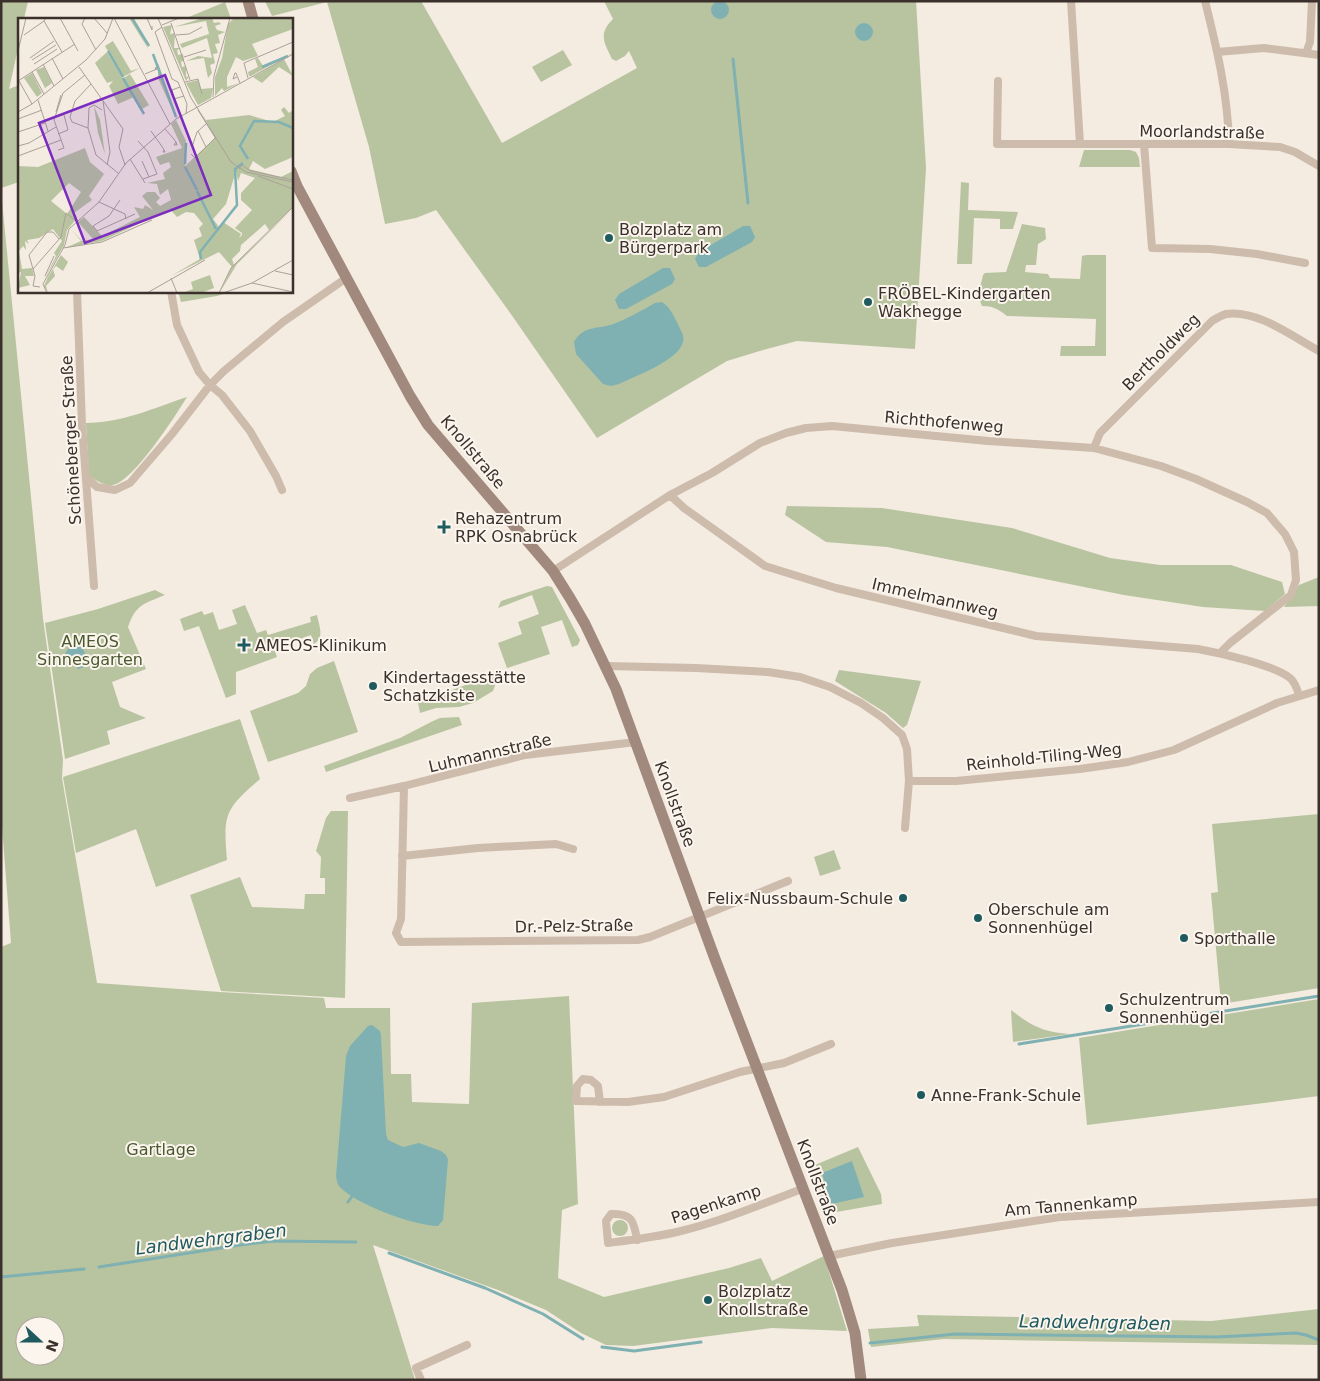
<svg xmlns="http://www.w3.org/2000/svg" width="1320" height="1381" viewBox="0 0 1320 1381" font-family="'DejaVu Sans',sans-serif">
<rect width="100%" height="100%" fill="#f4ebe1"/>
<path fill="#b8c4a0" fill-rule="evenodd" d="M2,1H28L24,19H19V44L9,89L19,85V182L1,188Z
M265,1H421L502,143L637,68L629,51L625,56L616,61L612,59C604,42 598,34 613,19L604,1H916L926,168L915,349L797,341L763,350L727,361L597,438L513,317L436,210L416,218L385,224L369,147L327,2L272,16Z
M225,2L231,19H184Z
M563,50L572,65L541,82L532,67Z
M1084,150H1130L1136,152L1139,158L1140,167H1079Z
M961,182L969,183L968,210L1018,212L1013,229H1000V219L974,218L972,264H957Z
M1,191L43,619L63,760L62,778L97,983L220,992L324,998L326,1008H390L391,1074H411L412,1102L469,1104L472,1003L569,996L578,1204L562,1210L558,1278L604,1297L729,1268L761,1258L772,1281L824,1256L847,1331L772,1328L633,1346L606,1345L581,1333L546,1310L498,1290L373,1245L415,1380H1V947L11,943L1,813ZM25,1326H55V1356H25Z
M1022,224L1045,228L1046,239L1038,244L1036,265H1026L1025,272L1048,274L1050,278L1080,279L1082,256L1086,255H1106V356H1060L1061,346H1095L1096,319L1007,316C998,309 993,306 982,306L978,296L983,275L985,273L1006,272Z
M178,291H232L217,296L181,302Z
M187,397C176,415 133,482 113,485C104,486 96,481 89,475L86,423C121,423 154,408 187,397Z
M787,506L882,508L1012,528L1110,558L1160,565H1231L1282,582L1285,594L1265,611L1203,607L1124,595L887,547L826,542L785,515Z
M1319,577V606L1284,607L1299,585Z
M547,586L552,587L580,640L578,645L572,647L562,620L541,627L550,654L507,668L498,643L522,634L518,622L539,614L532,595L498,608L501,601Z
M155,590L165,595C144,604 136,604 128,627L146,669L112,682L120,707L146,718L107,731L110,744L65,759L45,623L98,609Z
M245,605L257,633L266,630L268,635L311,622L310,617L317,615C319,626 325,637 314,644L311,635L274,648L277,657L236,672V694L226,698L199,626L184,631L180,619L202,611L204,615L213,612L219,630L237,624L232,610Z
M334,661L358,732L268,762L250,711L298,693L306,686L310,674L317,668Z
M839,670L921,681L907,725L903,728L886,713L835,681Z
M497,673L496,683L493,691L473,703L459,707L436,708L420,713L418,703Z
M459,717L462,725L326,772L324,766L400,738L433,721L440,718Z
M240,719L260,779C225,809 223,814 227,860L156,887L136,829L76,853L63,777Z
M331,811H348L345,998L221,991L190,895L240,877L252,907L304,909L305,894H325V878H320L321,857L316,851L326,818Z
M1319,814V988L1221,1004L1211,893L1218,892L1212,824Z
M834,850L841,869L820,876L814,857Z
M1319,999V1096L1087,1125L1079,1038Z
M1011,1010C1033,1027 1043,1032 1071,1034L1013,1042Z
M858,1147L881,1194L882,1204L825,1214L810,1167Z
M612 1228a8 8 0 1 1 16 0a8 8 0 1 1-16 0Z
M1319,1309V1345L944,1339L871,1347L868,1329L919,1326L917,1315L1211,1321Z"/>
<path fill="#7fb0b2" d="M711 10a9 9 0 1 1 18 0a9 9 0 1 1-18 0Z
M855 32a9 9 0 1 1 18 0a9 9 0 1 1-18 0Z
M743,226H750L755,237L752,242L706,267H699L695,259L699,252Z
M663,268H670L675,279L672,284L626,309H619L615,300L619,294Z
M662,302C670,307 673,315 678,324C680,330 685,335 683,342C678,361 635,376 619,384L611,386L603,384L576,354L574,342C584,324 600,330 616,323C629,318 642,310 655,303Z
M80,644L86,655L83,661L84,667L78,669L75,664L68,662L65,654L69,647Z
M372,1025L380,1031L381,1036L386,1134L388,1140L403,1147L419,1143L441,1151L446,1155L448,1160L443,1220L438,1226C415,1226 355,1204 340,1187C337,1184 337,1180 336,1176L346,1056L350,1046L368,1026Z
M852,1161L864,1197L831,1204L822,1173Z"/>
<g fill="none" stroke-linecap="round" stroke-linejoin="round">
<path stroke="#7fb0b2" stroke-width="3" d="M733,59L748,203
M1019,1044L1319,996
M348,1202L353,1195
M389,1253L485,1288L543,1314L583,1339
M99,1267L240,1245L273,1241L356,1242
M1,1277L84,1269
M870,1343L955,1334L1216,1337L1296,1333L1306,1335L1319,1340
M602,1347L634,1351L701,1342"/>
<path stroke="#cdbbac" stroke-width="8" d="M1071,1L1080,144
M1205,1C1217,49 1228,95 1229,144
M1217,52L1264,48L1319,55
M1306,53L1310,42L1312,1
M998,81L997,144H1229L1280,147L1295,152L1319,166
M1144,144L1152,248L1210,249L1257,254L1305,263
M77,291L82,425L94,586
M171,291L177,325L199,372L210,385L222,395L250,431L276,476L282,490
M1094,448L1100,433L1212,321C1217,318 1222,315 1226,314C1257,309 1293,337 1319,351
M86,477L97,487L115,490L130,483L172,434L210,385L224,371L283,322L345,279
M670,495L684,508L765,566L836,588L1036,636L1198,649C1220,653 1274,665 1290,678C1295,682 1297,689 1299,695
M553,571L670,495L712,473L760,443L786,433L806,428L832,426L988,441L1094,448L1161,466L1196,479L1247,502L1267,513L1285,534L1294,552L1296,580L1291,595L1230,643L1220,653
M606,666L696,668L768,672L800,677L830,687L861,703L883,718L902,735L907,749L909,781H956L1080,769L1128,762L1174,750L1277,703L1319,690
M404,786L401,919L396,933L401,942L638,940L650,937L788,881
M350,798L404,786L525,755L636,742
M905,828L909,781
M402,856L478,848L556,844L573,849
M600,1102L598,1086L591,1080L583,1079L577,1086L576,1101L628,1102L664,1097L740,1072L784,1063L831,1044
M637,1240C634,1221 632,1213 611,1214L606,1221L608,1243C632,1240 657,1237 681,1231C722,1221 762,1204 802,1189
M829,1256L892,1243L1060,1217L1319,1202
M421,1380L416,1368L467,1345"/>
<path stroke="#a18a7d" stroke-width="11" d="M248,1L253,19
M291,171L297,186L410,396L428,425L553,571L570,598L585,624L616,689L715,959L842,1290L855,1333L861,1380"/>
</g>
<g fill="#1f5a5e" stroke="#fbf5ee" stroke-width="2">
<circle cx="609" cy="238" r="5"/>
<circle cx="868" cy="302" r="5"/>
<path d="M441.5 519.5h5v5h5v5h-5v5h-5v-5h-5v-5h5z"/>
<path d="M241.5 637.5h5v5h5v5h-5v5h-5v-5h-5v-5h5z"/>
<circle cx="373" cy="686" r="5"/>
<circle cx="903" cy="898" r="5"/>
<circle cx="978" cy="918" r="5"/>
<circle cx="1184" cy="938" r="5"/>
<circle cx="1109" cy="1008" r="5"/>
<circle cx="921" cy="1095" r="5"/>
<circle cx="708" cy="1300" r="5"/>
</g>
<g text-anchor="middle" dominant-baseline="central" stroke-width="4" stroke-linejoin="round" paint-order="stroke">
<g font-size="16" fill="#3b302b" stroke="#fbf5ee">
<text transform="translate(1202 132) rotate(1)">Moorlandstraße</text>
<text transform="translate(1161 352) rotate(-45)">Bertholdweg</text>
<text transform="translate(944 422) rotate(5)">Richthofenweg</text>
<text transform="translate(71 440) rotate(-93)">Schöneberger Straße</text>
<text transform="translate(473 452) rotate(50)">Knollstraße</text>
<text transform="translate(935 598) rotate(13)">Immelmannweg</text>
<text transform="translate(490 753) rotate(-13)">Luhmannstraße</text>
<text transform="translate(1044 757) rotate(-6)">Reinhold-Tiling-Weg</text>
<text transform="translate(675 804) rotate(70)">Knollstraße</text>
<text transform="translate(574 926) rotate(-1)">Dr.-Pelz-Straße</text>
<text transform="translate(818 1182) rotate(69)">Knollstraße</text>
<text transform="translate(716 1204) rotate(-18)">Pagenkamp</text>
<text transform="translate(1071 1205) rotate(-5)">Am Tannenkamp</text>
</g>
<g font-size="16" fill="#3b302b" stroke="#fbf5ee" text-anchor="start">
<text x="619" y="229">Bolzplatz am<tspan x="619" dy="18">Bürgerpark</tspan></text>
<text x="878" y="293">FRÖBEL-Kindergarten<tspan x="878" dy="18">Wakhegge</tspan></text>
<text x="455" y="518">Rehazentrum<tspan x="455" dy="18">RPK Osnabrück</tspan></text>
<text x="255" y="645">AMEOS-Klinikum</text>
<text x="383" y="677">Kindertagesstätte<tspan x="383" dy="18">Schatzkiste</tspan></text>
<text x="893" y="898" text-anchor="end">Felix-Nussbaum-Schule</text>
<text x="988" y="909">Oberschule am<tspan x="988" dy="18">Sonnenhügel</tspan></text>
<text x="1194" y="938">Sporthalle</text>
<text x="1119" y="999">Schulzentrum<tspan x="1119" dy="18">Sonnenhügel</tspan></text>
<text x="931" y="1095">Anne-Frank-Schule</text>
<text x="718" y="1291">Bolzplatz<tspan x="718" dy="18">Knollstraße</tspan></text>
</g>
<g font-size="16" fill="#4a5a2e" stroke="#fbf5ee">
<text x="90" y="641">AMEOS<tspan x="90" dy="18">Sinnesgarten</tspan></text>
<text x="161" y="1149">Gartlage</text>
</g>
<g font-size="18" font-style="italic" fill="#1f5a5e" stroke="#fbf5ee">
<text transform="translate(211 1239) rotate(-7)">Landwehrgraben</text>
<text transform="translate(1095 1322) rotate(1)">Landwehrgraben</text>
</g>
</g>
<g transform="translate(18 18)">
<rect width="275" height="275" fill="#f4ebe1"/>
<path d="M111,0H118L116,1L131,32ZM185,0H194L196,5L201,4L203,6L197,8L199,12L207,14L200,17L202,25L197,26L200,35L195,36L197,45L192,47L194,55L190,60L186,40L168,43L180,38L194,40L189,20L164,30L162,26L191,16L188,3L156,9ZM216,0H275V11L234,26L240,38L225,43L218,39L209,59V69L221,65L206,73L204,70L197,78V59L204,40L210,6ZM154,7L152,16L157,15L156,30H163L159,32L160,37L165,36L166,42L163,44L164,49L168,48V59L171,58L168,63L145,9ZM95,23L113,53L122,50L105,59L87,28ZM89,34L116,79L100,86L91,68L95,63L89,65L77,45ZM275,35L233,58H231L230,54L240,49L237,41L240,40L245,48ZM266,41L275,58L261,49L244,65L235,59ZM140,45L159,99L158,100L140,60ZM26,49L34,65L27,70L18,52ZM14,55L24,75L19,79L6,60ZM112,56L131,87L124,91L106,60ZM180,62L183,71L195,70L193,80L180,87L168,65ZM76,88L82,102L87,136L80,115ZM266,89L271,95L275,92V139L247,151L235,143L231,151L263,159L275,153V189L251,212L247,206L223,227L222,233L214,241L216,247L275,191L219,246L202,274L214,249L201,234L153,258L182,241L176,222L184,218L181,210L185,206L176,195L168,194L159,199L152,191L84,223L47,230L63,223L53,211L64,223L75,221L60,204L66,199L84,218L122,199L116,189L125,191L127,187L135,192L124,178L129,174H137L142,180L138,184L142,188L153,182L150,171L142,177L139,166L129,165L147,161L145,155L153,149L151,144L142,147L138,139L164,130L153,106L158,102L168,123L167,148L197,120L184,95L188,102L231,97L255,104L267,98L263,92ZM218,153L220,163L223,155L237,160L223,175V182L234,192L217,210L224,215V217L221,220L223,216L205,204L201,209L195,201L208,186ZM67,130L72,144L86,156L71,178L74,182L56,195L59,200L49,212L46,227L26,262L38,238L36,235L44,223L35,211L21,220L9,222L11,226L7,223L8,232L5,228L1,233L4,251L14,250L16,258H7L4,253L12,267L0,270L3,254L0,255V148L20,149ZM51,165L63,174L49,196L33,183ZM43,237L50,244L45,253L38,248L35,251L37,258L28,268L30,275L26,268L30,259ZM192,257L196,270L183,275H164L175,271L173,264Z" fill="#b8c4a0" fill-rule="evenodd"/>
<path fill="none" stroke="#7fb0b2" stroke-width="2.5" d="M114,0L131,28M90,33L105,59M135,36L158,99M244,49L270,38M105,60L126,96M230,141L222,128L236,103L261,104L275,110M167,146L168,125M167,149L179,172M179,173L198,211M183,241L182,234L219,187L217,151L225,145"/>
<path fill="none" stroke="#aaa098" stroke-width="1" d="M28,0L26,3L44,34M42,0L60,33M67,0L64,6L78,32M76,0L89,15M96,0L152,106M129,0L134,12V8M140,0L173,80L213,144L228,154L275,164M153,5L172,62M144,7L161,0M144,9L137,14L154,61L160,64L169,86L168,96M6,17L26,3M158,17L171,16L184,9M0,33L8,0M166,39L188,32M12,40L36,23M34,40L45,61M14,42L38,27M16,46L39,31M25,46L36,68M61,49L105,111L101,129L107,147M14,54L26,76M127,56L139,51L138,49L137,52M219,59L215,61L217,55H218L222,65M230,60L226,45L275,24M0,63L57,26M1,63L14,86M167,64L180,61L184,76M162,69L154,72L156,81L166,78M195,79L196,58L212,0M20,82L30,113M85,83L92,134L89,147M84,92L76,87L71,90L70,110L78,137L100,155M180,92L198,121M0,94L14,86L68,42L87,21L95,0M38,94L43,77M0,101L24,92M70,110L54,104L52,99L57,83L73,66M147,111L155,120L158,124L159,127H156L158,124M133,113L145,130L147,134H145L146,132M180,113L188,129M0,114L27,105M40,116L50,112L46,97M120,123L130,134L139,156L125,161M0,128L11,125L38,109M174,129L179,114L188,106M40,132L46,130L36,102L45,75L67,57M173,136L177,140L197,120M0,138L43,122M112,141L127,165M124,143L131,159M221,151L224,147L233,153L275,162M240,158L275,171M102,182L91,198L75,208L79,213L117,196M81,184L107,196L108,201M45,230L84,224L134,202M15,251L43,219L48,195L58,203M257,253L275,257M27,258L36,238M153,260L159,275M234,265L275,274M22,269L15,268L17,258L11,237L29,214H35L41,221M29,275L25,266L47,227L51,211L81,184L108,145L158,101L275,36M129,275L187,242M201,275L213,250L275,189M205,275L234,265L275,242"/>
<path fill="#7b2cbf" fill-opacity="0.15" stroke="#7b2cbf" stroke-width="2.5" d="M147,57L193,177L67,225L21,105Z"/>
<rect width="275" height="275" fill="none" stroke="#3b302b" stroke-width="2.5"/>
</g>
<rect width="1320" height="1381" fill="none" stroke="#3b302b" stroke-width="5"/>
<g transform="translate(40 1341) rotate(111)"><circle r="24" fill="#fbf5ee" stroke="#aea6a0"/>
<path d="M0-4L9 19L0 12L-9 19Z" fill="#1f5a5e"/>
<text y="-8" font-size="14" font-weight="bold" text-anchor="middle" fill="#3b302b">N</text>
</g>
</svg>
